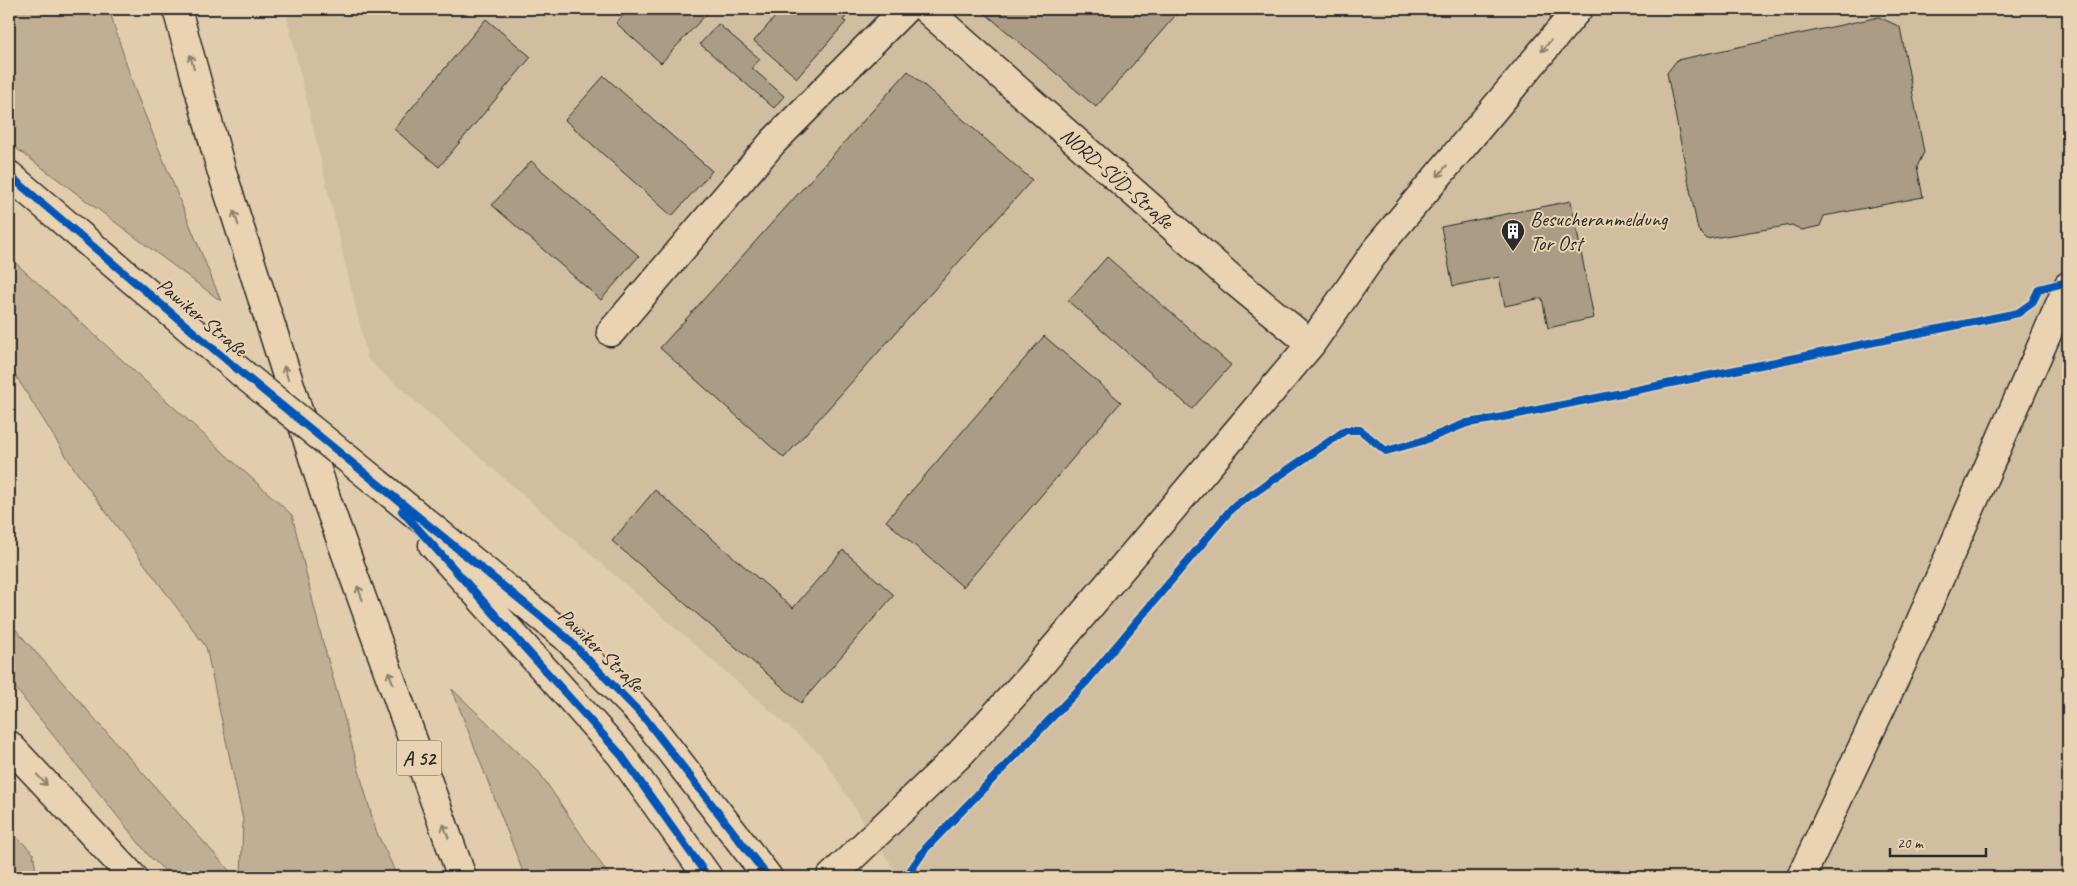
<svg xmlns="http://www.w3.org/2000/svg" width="2077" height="886" viewBox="0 0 2077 886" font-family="Caveat,sans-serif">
<rect width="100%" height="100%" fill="#e1ccad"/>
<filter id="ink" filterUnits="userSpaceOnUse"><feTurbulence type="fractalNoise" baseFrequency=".02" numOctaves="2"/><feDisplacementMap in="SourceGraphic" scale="10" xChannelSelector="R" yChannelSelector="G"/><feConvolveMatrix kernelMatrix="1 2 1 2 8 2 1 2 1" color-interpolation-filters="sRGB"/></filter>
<g filter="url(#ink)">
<path fill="#d1bea1" d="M285,9H2068V877H899L821,755L368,360Z"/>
<path fill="#c0af95" stroke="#766d60" d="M9,9H109L134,88L221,301L9,143Z
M9,257L292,515L322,639L376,831L398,877H241L243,820L206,647L75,470L9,365Z
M9,622L235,877H172L150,857L9,680Z
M452,689L539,772L610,877H525Z
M9,829L33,853L37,877H9Z"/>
<path fill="#ac9c86" stroke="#2b2b2b" d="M629,9H711L661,63L616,23Z
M782,9H852L843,20L846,22L797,78L754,41Z
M980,9H1181L1096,107Z
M1879,17L1900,27L1924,152L1917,167L1923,197L1824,216L1820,226L1802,230L1792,225L1707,239L1698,230L1667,73L1677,60Z
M486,19L531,57L439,167L394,129Z
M718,24L760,59L752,68L784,96L774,108L700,44Z
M908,71L1032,180L784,458L660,348Z
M604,76L712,171L672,216L565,120Z
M531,161L639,256L601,300L492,205Z
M1571,201L1594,318L1548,328L1542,298L1505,306L1499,277L1453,286L1441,227Z
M1107,257L1231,365L1192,409L1068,301Z
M1044,336L1121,402L963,587L886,521Z
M655,490L793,608L843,550L894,595L801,703L612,541Z"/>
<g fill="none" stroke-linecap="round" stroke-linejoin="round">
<g stroke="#2b2b2b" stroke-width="31">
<path id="minor" d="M926,9L1233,280L1311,344
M9,175L243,374
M611,332L773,142L905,9
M375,481L566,637L644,717L768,877
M433,545L621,755L708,877
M831,877L959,755L1030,677L1311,344L1379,246L1578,9
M1801,877L1904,659L2068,286"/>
</g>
<g stroke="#2b2b2b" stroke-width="31">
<path id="highway" d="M177,9L221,169L327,501L462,877
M9,745L133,877"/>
</g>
<use href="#minor" stroke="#e9d3b2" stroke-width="28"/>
<use href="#highway" stroke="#e9d3b2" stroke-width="28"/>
<g stroke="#2b2b2b" stroke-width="31" stroke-linecap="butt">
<path id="minor-bridge" d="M243,374L375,481"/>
</g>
<use href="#minor-bridge" stroke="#e9d3b2" stroke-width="28"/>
<g stroke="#e9d3b2" stroke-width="11">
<path id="cycleway" d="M9,175L243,374L566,637L644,717L768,877
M402,511L621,755L708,877
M906,877L926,848L1087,681L1232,508L1346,430H1360L1386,451L1422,441L1467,423L1493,419L2018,313L2032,303L2039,289L2068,282"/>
</g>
<use href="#cycleway" stroke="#0057b8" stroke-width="8"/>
</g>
<defs><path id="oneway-shaft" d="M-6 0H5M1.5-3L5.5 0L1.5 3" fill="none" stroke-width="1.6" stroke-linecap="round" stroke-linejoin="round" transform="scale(1.25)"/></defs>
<g stroke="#8a7f6e">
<use href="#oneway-shaft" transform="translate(1546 46) rotate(130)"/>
<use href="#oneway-shaft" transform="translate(192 62) rotate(-105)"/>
<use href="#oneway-shaft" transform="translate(1442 171) rotate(130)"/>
<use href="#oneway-shaft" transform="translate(236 218) rotate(-108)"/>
<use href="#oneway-shaft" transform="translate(286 373) rotate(-108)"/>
<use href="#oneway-shaft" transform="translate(360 593) rotate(-110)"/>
<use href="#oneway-shaft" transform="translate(391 678) rotate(-110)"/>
<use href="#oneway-shaft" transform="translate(42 780) rotate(47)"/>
<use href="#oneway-shaft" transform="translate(446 831) rotate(-110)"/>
</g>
</g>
<defs>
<g id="building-pin" transform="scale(1.25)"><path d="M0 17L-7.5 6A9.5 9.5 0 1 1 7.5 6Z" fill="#2b2b2b" stroke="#e9d3b2"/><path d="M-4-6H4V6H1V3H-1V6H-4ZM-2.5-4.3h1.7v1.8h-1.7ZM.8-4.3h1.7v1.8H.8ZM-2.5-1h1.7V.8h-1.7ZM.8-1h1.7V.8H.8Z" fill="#fff"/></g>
</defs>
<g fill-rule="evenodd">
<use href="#building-pin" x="1513" y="231"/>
</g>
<g text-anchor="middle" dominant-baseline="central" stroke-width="4" stroke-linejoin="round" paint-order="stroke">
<rect fill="#e9d3b2" stroke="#645d54" stroke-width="1" x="396.5" y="740.5" width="45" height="35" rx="4"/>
<g font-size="20" font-weight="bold" fill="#2b2b2b">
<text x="419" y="758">A 52</text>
</g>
<g font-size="21" fill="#2b2b2b" stroke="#e9d3b2">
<text transform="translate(1117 178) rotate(41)">NORD-SÜD-Straße</text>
<text transform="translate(202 317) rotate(40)">Pawiker Straße</text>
<text transform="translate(601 650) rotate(44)">Pawiker Straße</text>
</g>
<g font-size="21" fill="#2b2b2b" stroke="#e9d3b2" text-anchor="start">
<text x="1530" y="219">Besucheranmeldung<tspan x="1530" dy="24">Tor Ost</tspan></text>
</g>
</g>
<rect width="2077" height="886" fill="none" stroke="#e9d3b2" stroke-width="30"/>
<rect x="15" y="15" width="2047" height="856" fill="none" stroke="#2b2b2b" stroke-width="2" filter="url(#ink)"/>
<path d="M1890 848v8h96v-8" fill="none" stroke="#2b2b2b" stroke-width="2.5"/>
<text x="1897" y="848" font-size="15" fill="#2b2b2b" stroke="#e9d3b2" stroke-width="4" paint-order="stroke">20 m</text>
</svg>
